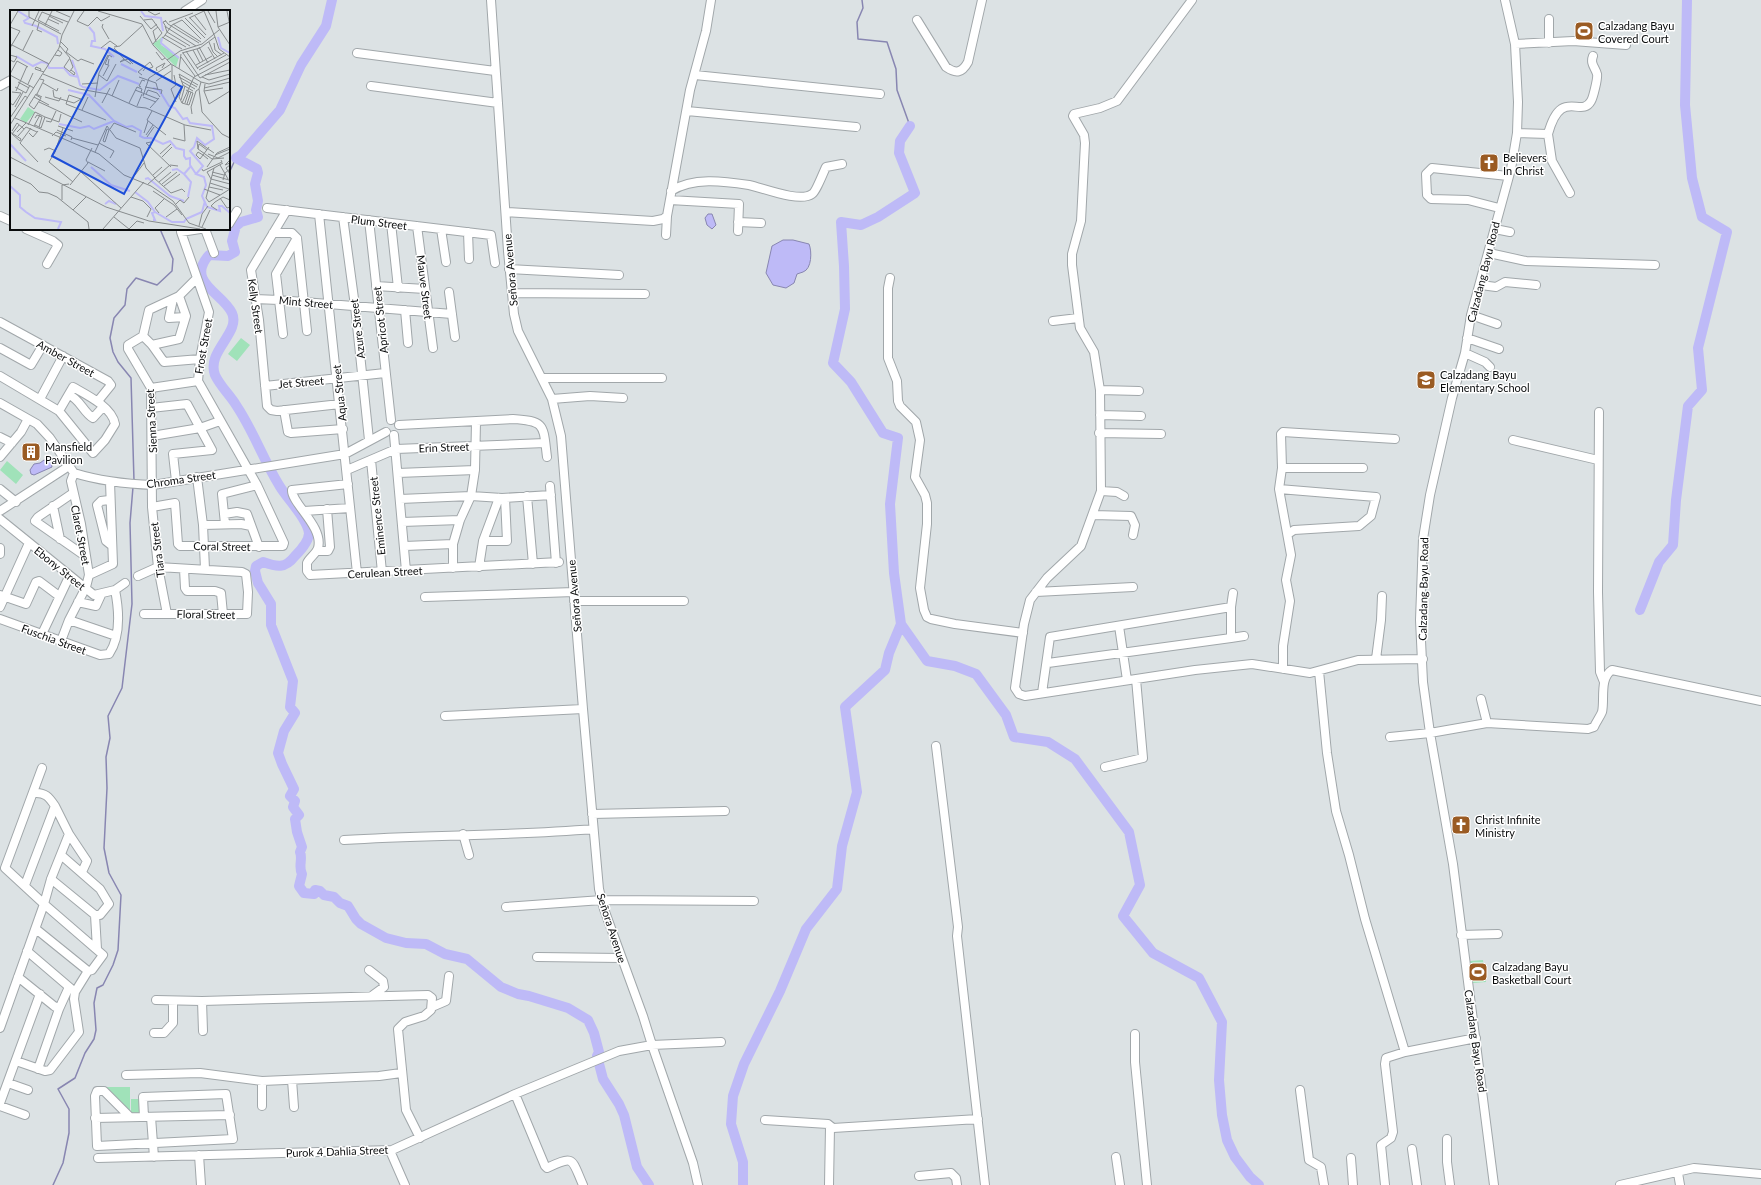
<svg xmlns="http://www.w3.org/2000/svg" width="1761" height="1185" viewBox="0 0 1761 1185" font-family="Lato,sans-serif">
<rect width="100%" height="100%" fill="#dce2e4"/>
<path fill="#a0e2b9" d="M241,338L250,345L237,361L228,354Z
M7,461L23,475L16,484L0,470Z
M1483,960L1486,982L1473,983L1470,961Z
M105,1087H130V1111L108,1089Z
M131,1099H142L143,1115H133L131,1112Z"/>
<path fill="#bebaf7" stroke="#8886b1" d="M708,214H712L716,225L712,229L707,225L705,218Z
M783,240H793L809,244C812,251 812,269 803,272C801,273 799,273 797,274L794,283L786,288L773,285L766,273L772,246Z
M44,460L51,462L52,467L34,475L31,474L30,470L34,464L40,463Z"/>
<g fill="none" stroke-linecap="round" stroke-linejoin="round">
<path stroke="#8886b1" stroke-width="1.5" d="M862,0L863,8L857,22L858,39L887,42L896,69L897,90L910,126
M229,173L236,158
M134,481L131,378L118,362L113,352L110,338L114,318L125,305L127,289L136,278L157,285L172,271L173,259L160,229
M53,1185L63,1163L69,1133V1109L58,1089L75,1078L85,1053L94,1039L96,1030L94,1003L97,988L103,985L113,965L118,950L121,895L109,873L104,848L107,788L106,757L110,738L108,716L122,688L132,604L130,523L133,487"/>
<path stroke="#bebaf7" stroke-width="10" d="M236,158L257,169L258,173L255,184L258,201L256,210L258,217L241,222L236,226L232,241L235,252L228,256L209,255C185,282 223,293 232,313C241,333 206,351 215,375C220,386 230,395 236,405C253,430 263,459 279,485C287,499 307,518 309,533C309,541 300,551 295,556C285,569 277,567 263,562L256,566L255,571L258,583L271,604V625L293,681L290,707L295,713L284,731L278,753L282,764L294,789L290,796L295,801L293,807L299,815L295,819L297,832L302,847L300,852C303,859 298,867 302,874L299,886L304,893L314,894L315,890L320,891L324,895L334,897L340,903L348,906L356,919L361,924L386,938L406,943L426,944L445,954L467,959L501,987L518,994L529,996L568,1008L588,1020L594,1033L599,1052L597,1056L603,1079L619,1104L624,1115L637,1167L649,1185
M236,158L241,155L280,110L301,65L326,26L332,0
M1640,610L1659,562L1673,545L1676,500L1688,406L1702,390L1698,348L1727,232L1702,217L1692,178L1685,105L1687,0
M901,624L927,661L955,666L976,674L1006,715L1014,737L1048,742L1075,759L1129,832L1140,885L1123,916L1153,953L1199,978L1222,1022L1219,1080L1222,1115L1227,1140L1235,1157L1250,1177L1259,1185
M743,1185V1162L731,1124L733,1096L744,1064L780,991L806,929L837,889L842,846L857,792L845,707L885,670L889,653L901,624L894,573L890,504L898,438L883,433L851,382L833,363L845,309L844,266L841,222L861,225L878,217L915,193L899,153L900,141L910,126"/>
<g stroke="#a1a7aa" stroke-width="10">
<path id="minor" d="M491,0L508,251L514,314L518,331L552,399L561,436L583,709L599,889L604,909L643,1016L652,1045L693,1163L698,1185
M1192,0L1117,101L1100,108L1074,114L1073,116L1084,135L1085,143L1081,221L1072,254V265L1080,328L1094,352L1100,390L1101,491L1081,546L1047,578L1030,600L1024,624L1015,688L1019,694L1025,696L1195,670L1252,664L1310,673L1358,660L1423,659
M185,11L202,0
M917,20L946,67C956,74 962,73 968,62L982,0
M1549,43V19
M1515,44L1573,41L1626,45
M357,53L495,71
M695,75L880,94
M0,86L11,80
M371,86L498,103
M687,111L856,127
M1517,133L1548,134L1552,161L1570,193
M1548,134C1561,86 1581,119 1591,101C1593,98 1598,78 1597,74C1595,67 1590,64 1593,56
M671,191C693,177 723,181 749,185C763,188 800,203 812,194C816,192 823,173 826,167L842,164
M670,200L739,204L738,231
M267,208L491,235L495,263
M1499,208L1468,200L1431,199L1427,195L1426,174L1432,168L1508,176
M287,210L251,270L259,320L267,406L271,410L277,411L340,404
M506,212L653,221L663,219L667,216L690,90L706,31L711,0
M319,214L357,573
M0,216L11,221
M343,217L355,306L369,440
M369,220L391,420
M738,222L761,223
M391,223L398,288
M229,224L237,211
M417,226L433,348
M26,229L53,241L58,245L47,264
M200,229L181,232L209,312L200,359L198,381L257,485L222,494L225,524
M205,229L214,253
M441,229L446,262
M1495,229L1510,232
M468,232L469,259
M273,233H292L297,238L307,331
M666,235L667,216
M1489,253L1526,261L1655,265
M509,269L619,275
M890,278L888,288V358L897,381L898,401L900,406L916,422L920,440L915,477L925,495L927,503V524L920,588L924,610L927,617L931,619L955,624L1023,633
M1481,285L1496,287L1505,282L1536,285
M376,286L425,289
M449,292L455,337
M512,293L645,294
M173,299L169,318L185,317
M255,299L279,300L452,314
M405,310L408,343
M1471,315L1497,324
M1053,321L1078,318
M0,322L108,381L111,385L98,401
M283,334L276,274L297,238
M143,336L152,345L164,362L200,359
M1467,338L1499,349
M152,345L179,339L186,316L179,296
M0,348L31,365L43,345
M1465,353L1485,362L1490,367
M0,376L59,411L93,453L105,440L115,424C112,407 87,395 73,387L59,411
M542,378H662
M265,386L385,373
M151,388L198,381
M1100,390L1139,391
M69,395C80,399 83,412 93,418L103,407
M40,399L63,356
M552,399L590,396L623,398
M0,403L37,424L50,438L74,473C100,481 126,484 153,485L345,454L386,432
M151,408L187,404L212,450L173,454L176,481
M284,410L288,432L291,433L343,429
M1599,412L1598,592L1600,672L1604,682
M1100,415L1141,416
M399,425L513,419C546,421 543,425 547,457
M1099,433L1161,434
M394,435L406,571
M152,436L200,428L220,421
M0,437L12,443
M1513,440L1598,460
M0,457L21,432L28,419
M371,460L382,572
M1282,468H1363
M347,470L396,449L545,443
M398,473L475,470
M197,477L203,525L205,569
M348,484L292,490C291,503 324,527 318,548C316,554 309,558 307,563V571L310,575L559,562
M550,486L556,563
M0,489L16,502
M1279,489L1376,497L1371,516L1359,526L1294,530L1288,534
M1101,491L1117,492L1124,496
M73,493L38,517L35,521L85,556
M527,496L533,564
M400,499L471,496L502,498L551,495
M109,500L101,501L97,505L106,541L111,545
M53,506L60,539
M152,507L175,503L178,544L180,546H283L284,543L257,485
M0,511L69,466
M304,511L350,508
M224,514L237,512L247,514L259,547
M1093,515L1131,516L1135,525L1133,535
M0,519L94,595L115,590L125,583
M402,522L460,520
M203,525L241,524L251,526
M483,541H507L505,498
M405,546L453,544
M0,548V554
M317,551H328L330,547L327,509
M479,567L483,541L499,498
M453,568V544L460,520L471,496L475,470L476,422
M184,569L185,588L187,591H215L221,593L223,614
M89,575L113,564L110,482
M138,576L158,567L242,572L246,574L248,592L247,614H144
M1036,592L1133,587
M0,595L26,604L36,582L39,581L59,596
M425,597L574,592
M574,601H684
M78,602L96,606L101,595
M0,607L29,543
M1231,607L1233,593
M167,614L158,567L152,507L151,388L128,349V345L143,336L149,310L179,296L197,278
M0,619L100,655L109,654C121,636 119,610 115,590
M69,620L116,636
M1119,626L1127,680
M42,634L69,577
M1231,638L1244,636
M61,641L69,620L86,587L89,575L81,524L71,481L74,473
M1376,659L1381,620L1382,596
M1283,669V646L1290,601L1286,580L1291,555L1279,489L1282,468L1281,434L1283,432L1395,439
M1319,671L1327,753L1336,811L1349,855L1365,919L1405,1052
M1042,693L1050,637L1231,607V638L1048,663
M1481,699L1487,723
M445,716L583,709
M1390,737L1430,733L1487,723L1588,729L1594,727C1596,722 1600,717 1602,712C1605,700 1599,678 1612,670L1761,701
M936,746L958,927L957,936L985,1185
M1105,767L1143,758L1136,679
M592,814L725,811
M69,834L87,861L82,872
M463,834L469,855
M344,840C427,835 510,836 593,829
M51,879L95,915H100L109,904L100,889L61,855
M25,885L55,806C49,797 45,792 34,793
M506,907L602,900L754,901
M95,915L97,949
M36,929L88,971L92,970L103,955L44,904L51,879L69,834L55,806
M1461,935L1498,934
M537,957L621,958
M369,970L383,981L384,987L373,995
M18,977L54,1006L59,1009
M75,992L88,971
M156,1000L202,1001L428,995L432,998L431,1010L424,1016L405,1022L398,1029L406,1110L420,1138
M202,1001L203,1031
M432,1007L446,1001L449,976
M0,1028L44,904L5,868L42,768
M154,1033H164L173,1023V1001
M1135,1034V1062L1147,1185
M16,1061L45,1071L50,1070L79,1032L74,999L75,992L27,951
M38,1069L59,1009L69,987
M126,1075L200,1073L262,1081L379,1076L401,1073
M292,1080L294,1107
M8,1083L28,1090
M1300,1090L1309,1160L1321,1167L1324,1185
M515,1094L545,1166L547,1168C575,1155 571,1158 583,1185
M0,1103L40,994
M0,1106L25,1115
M262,1106V1081
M130,1117L104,1091H97L95,1096L97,1146L233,1139L226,1094L143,1097L144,1117
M151,1117L154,1157
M95,1118L230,1115
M765,1120L828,1124L833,1128L978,1119
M1447,1139V1162L1450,1185
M1412,1149L1417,1185
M392,1150L391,1153L405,1185
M199,1155L201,1185
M1116,1157L1120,1185
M98,1158L392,1150L515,1094L619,1051L652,1045L721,1042
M1351,1158L1353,1185
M1678,1173L1680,1185
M919,1176L951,1173L956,1178L957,1185
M829,1185L830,1127
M1385,1185L1381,1145L1391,1138L1393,1132L1385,1064L1386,1058L1405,1052L1476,1038
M1494,1185L1453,864L1430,733L1423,682L1420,620L1423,539L1430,495L1452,398L1465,353L1471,315L1511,169L1517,133L1518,102L1515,44L1505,0
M1620,1185L1694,1168L1761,1174"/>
</g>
<use href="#minor" stroke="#fff" stroke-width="8"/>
</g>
<defs>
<g id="stadium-square" transform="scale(1)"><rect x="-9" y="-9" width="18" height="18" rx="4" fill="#9a5b23" stroke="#fff"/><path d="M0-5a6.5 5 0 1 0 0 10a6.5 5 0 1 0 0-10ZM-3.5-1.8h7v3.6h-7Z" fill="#fff"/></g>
<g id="church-square" transform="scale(1)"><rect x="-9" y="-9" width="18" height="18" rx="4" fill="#9a5b23" stroke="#fff"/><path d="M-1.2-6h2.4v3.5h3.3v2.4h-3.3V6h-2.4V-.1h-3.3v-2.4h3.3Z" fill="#fff"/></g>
<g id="school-square" transform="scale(1)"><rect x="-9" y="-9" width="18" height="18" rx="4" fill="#9a5b23" stroke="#fff"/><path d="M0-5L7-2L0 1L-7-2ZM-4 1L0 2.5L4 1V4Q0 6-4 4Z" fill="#fff"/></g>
<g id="building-square" transform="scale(1)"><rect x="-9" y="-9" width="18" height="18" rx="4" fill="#9a5b23" stroke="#fff"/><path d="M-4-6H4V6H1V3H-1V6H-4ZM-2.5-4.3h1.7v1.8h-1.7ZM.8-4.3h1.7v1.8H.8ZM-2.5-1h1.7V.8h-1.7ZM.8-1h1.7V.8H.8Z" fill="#fff"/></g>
</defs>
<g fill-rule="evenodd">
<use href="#stadium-square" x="1584" y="31"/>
<use href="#church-square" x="1489" y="163"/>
<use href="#school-square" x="1426" y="380"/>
<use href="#building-square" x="31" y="452"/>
<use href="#church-square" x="1461" y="825"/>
<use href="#stadium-square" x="1478" y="972"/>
</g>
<g text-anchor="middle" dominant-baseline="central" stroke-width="3" stroke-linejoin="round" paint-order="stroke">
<g font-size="11" fill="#0a0c0d" stroke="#fff" text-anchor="start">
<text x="1598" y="25">Calzadang Bayu<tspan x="1598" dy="13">Covered Court</tspan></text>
<text x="1503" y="157">Believers<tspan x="1503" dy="13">In Christ</tspan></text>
<text x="1440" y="374">Calzadang Bayu<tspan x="1440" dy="13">Elementary School</tspan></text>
<text x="45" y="446">Mansfield<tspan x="45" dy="13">Pavilion</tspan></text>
<text x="1475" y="819">Christ Infinite<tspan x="1475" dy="13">Ministry</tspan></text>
<text x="1492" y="966">Calzadang Bayu<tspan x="1492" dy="13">Basketball Court</tspan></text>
</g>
<g font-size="11" fill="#0a0c0d" stroke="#fff">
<text transform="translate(379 222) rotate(7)">Plum Street</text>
<text transform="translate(510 270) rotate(-95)">Señora Avenue</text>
<text transform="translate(1483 272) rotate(-76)">Calzadang Bayu Road</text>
<text transform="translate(425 287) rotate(83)">Mauve Street</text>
<text transform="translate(306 302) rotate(5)">Mint Street</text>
<text transform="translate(256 306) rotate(82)">Kelly Street</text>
<text transform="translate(380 320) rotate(-96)">Apricot Street</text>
<text transform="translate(357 329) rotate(-97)">Azure Street</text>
<text transform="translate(203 346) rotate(-80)">Frost Street</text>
<text transform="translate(66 358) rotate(29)">Amber Street</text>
<text transform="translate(301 382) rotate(-5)">Jet Street</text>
<text transform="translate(339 393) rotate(-96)">Aqua Street</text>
<text transform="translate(151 421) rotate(-93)">Sienna Street</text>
<text transform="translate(444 447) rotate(-2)">Erin Street</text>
<text transform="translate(181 479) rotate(-8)">Chroma Street</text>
<text transform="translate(377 516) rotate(-96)">Eminence Street</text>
<text transform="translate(81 535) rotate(79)">Claret Street</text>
<text transform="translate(222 546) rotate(1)">Coral Street</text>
<text transform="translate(157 550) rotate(-97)">Tiara Street</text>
<text transform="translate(60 568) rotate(39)">Ebony Street</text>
<text transform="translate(385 572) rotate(-3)">Cerulean Street</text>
<text transform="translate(1423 589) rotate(-89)">Calzadang Bayu Road</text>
<text transform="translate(574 596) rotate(-95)">Señora Avenue</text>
<text transform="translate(206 614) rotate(1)">Floral Street</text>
<text transform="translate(54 639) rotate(20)">Fuschia Street</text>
<text transform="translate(612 928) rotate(72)">Señora Avenue</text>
<text transform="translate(1476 1041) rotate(82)">Calzadang Bayu Road</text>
<text transform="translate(337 1151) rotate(-2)">Purok 4 Dahlia Street</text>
</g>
</g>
<g transform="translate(10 10)">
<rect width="220" height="220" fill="#dce2e4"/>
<path d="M152,27L151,35L169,47L166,57L143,34ZM18,97L25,102L16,113L10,109Z" fill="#a0e2b9"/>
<path fill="none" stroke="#bebaf7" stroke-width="2" d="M8,1L19,8L14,11L15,13L26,16L47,27L48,34M131,1L135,6L151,8L153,21M79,17L84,23L85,31H82L81,36L95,39L104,47M208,27L211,38L220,43M152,28L151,33L169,48M6,46L23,56L31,52L37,53L39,58H54L60,65L68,67L70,75L73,77L90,80L108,66L129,74M62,50L68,67M111,54L127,62M143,78L149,80L159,96L165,98L173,109L177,108L180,113L202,116L204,129L195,135L187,128L184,137L180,141L193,156L186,164L194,167L196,175L192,186L197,197L210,201L209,196H212L220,203M58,80L79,85L104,111L116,117L122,116L131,121L130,126L134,128M49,114L70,118L79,116L84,119L104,111M134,128H141L153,134L160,131L166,138L174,140V146L176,149L180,148V155L186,164M0,134L16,151M81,157L101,175L120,181M162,160L167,159L174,164M135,169L138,168L160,186L174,191M0,176L10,185V197L16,202L25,208L51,212L48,219M125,182L138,192L145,202M178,187L181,172L174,164L181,156M95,194L99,191L106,194M176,209L192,202L195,191M143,210H145L142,203L145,202L162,212H174L176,209"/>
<path fill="none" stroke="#888c8e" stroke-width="1" d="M19,1V7L51,24M46,1L60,7M74,1L67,11L78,16L87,7L91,11L100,6M88,1L132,14L143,35L161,54L191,72L199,74L220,68M138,1L145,5L150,3M198,1L205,13M206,1L208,17L220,35M217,1L220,16M37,4L58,12M39,6L53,13M130,6L141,19L147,14M185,6L196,20M175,8L195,28M179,8L194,1M180,8L196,25M38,9L49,14M28,10L49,21M28,10L32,2L37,4M134,10L142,9L152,23L143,34M155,10L158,14L189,33M156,11L153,12L156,17L186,36M159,12L183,3M29,13L27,20L32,22M93,14L92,17L99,29M163,14L191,32M0,15L8,1M35,15L42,1M22,16L29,1M155,16L157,22L180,36M0,17L10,21L0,38M208,17L220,12M155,25L176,37M152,27L172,39M205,27L209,39L220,47M153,28L162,15L172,10L191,29M51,32L58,39L56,42L68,51L71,49L84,54M146,32L143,21L148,17M199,32L203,42L208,47M204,33L205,40L212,45M0,34L39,54M50,36L60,48L54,57L64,65L65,63L61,60M104,37L110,36L133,15M189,37L198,53M198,37L205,49M91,38L100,31L107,36M104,38L115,50L118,49L123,54M187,39L193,51M13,40L23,20M183,40L190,53M176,41L188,59M146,42L152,50L155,48M172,43L190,38L205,27L194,1M173,43L190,68L220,52M0,45L7,47L4,52L0,50M45,45L50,46L52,43L48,40M171,47L185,66M60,49L63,57L60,61M99,49L98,55L95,54L99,45L102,47M114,49L110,52L115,50L121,54M157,50L170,41L192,34L209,20M162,55V70M186,55L202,46M187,58L214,43M169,59L171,44M189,60L216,45M30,61L31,59L26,57L25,59L34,62M147,61L146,58L155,53L152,58M0,64L7,51L18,57M33,64L69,79L98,84L127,97L136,98L175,115L201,120M169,64L173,75L183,81M169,64L188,75M0,65L24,78M89,65L97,71L106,54M132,65L128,62L140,52L143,57L138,59L136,57L133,61M164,65L166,75L161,79L166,92M195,65L220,60M93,66L99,55M129,67L146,73L148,80M169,67L187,77M192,67L199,70L220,64M146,71L161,61M171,71L185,79M8,72L19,78M191,72L189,79L192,102L212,124L220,128M33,73L47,81L48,78M18,74L23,63M72,74L88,73M195,74L194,81L199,94L220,81M173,75L169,87L172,93L179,95L183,83L176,80M5,77L16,83L20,75M131,77L129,76L132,70L135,71M135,77L152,80L151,84M194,78L220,72M43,80L44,87L64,93M125,80L148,89M6,81L17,56M194,81L213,78M27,84L34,70L30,69M136,84L138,80L147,83L150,87M26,85L31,88L24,99L19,95L26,84L32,87M102,86L109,70M133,86L139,68L161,54M24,87L39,95M35,87L49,91L51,87M85,87L89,63L98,45M133,87L146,92M171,90L175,76M29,92L72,112M0,93L3,95L11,83L2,82M64,93L71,89L59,85L56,94L96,110M92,93L100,78M119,93L127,77L132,79L131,82M172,93L184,67L220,48M175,93L179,81M177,94L181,82M127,96L132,84M5,97L13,82M140,98L149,88M72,100L78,87M142,101L137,110L156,125M182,104L181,97L186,81L189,79M35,107L49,112L51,104M0,108L15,86L18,88M5,108L89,144L114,165L141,176L163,191L179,213L196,219M25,108L27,105L32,107L29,117M36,111L41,112L46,101M0,115L49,38L52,25L64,1M9,115L2,124L10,131M18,115L25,102L35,107L31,118L25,115M24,116L30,105M48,116L63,121M53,118L45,142L39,152L63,172M97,119L99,120L95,132L93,131ZM100,119L104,113L126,122M47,120L62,127L61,130M2,121L7,113L14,119M0,122L11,129L10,131M7,122L16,113M19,123L23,127L28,121M134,123L138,111M136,125L143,115M8,126L16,117L27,122M42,126L46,122L56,126M137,127L144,117M62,128L88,135M163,128L175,131L174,115M141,132L136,133L161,157M10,133L28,152M10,133L21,118M89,133L104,141L100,148M188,139L189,134L197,140M34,140L39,138L46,141M85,142L97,116L106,128L130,138L136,158L145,168M204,143L187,131L188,139L202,149L214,148M150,144L161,134M198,144L208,148L220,142M205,145L220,139M0,147L96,197L139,211L190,219M152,147L162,137M198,149L193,145L188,142L186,145L190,149L199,137M220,150L215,155L220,153M78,152L95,161M210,155L218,169M220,155L216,158L220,164M197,157L207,143L220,137M204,158L196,188L199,192L220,179M192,159L193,161L212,152L211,150M71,162L111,198M197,162L201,169L220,174M197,162L213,153M202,162L214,165M0,164L21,174L29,182L38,183L47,187L78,212L79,219M125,165L134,153M143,165L152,157M202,165L219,170M144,168L161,183L172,179L175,182M213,170L215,163L220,159M149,172L161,162M200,173L219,179M138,174L160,155L168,156M152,174L167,162M60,175L78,153L76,150L82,138M154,176L170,164M199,177L213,180M194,179L210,185M143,181L164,195L172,205M121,187L133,191L141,199L137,207M210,188L217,198L220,197M52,190V175L59,174M166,194L170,190L174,193L179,187M63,200L76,187M207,200L201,196L205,192L213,187L220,190M149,203L145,198L154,189M104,207L119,219M156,207L167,199M189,216L192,204L198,196M192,217L200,200M93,219L134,172M119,219L127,211L134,213"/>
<path fill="#1d4ed8" fill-opacity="0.15" stroke="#1d4ed8" stroke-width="2" d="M99,38L172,77L114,184L42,146Z"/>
<rect width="220" height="220" fill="none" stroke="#0a0c0d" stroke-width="2"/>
</g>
</svg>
